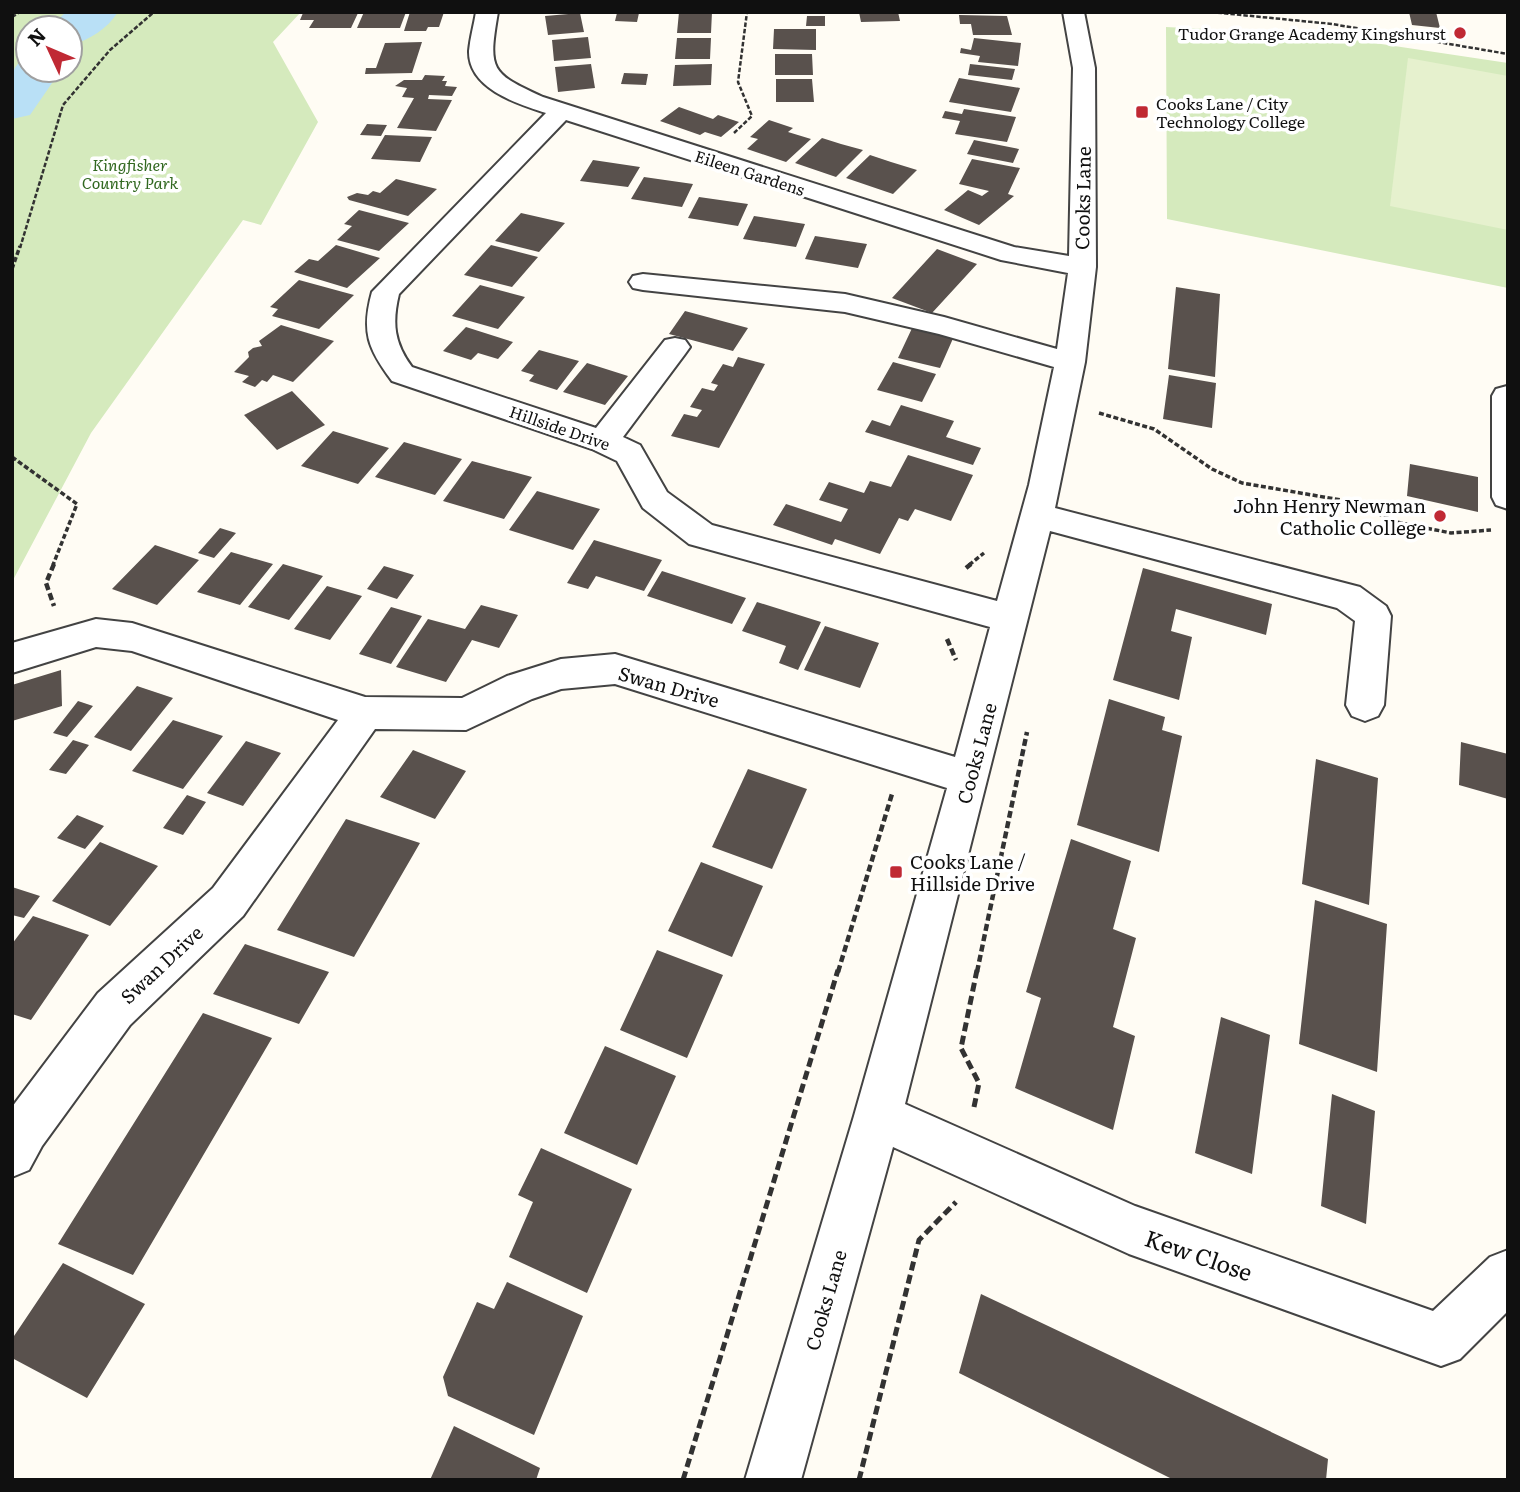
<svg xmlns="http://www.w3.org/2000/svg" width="1520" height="1492" viewBox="0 0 1520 1492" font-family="Literata,serif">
<rect width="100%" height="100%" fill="#fffcf4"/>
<path fill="#d5eabd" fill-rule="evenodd" d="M12,12H301L273,42L318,122L261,225L243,220L91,433L12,582ZM28,28H70V70H28Z
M1166,27L1321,35L1508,63V288L1167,219Z"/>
<path fill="#e6f1ce" d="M1408,58L1508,76V230L1390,206Z"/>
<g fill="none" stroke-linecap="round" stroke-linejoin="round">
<path fill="#b9e0f6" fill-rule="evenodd" d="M66,12H118C107,29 90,40 70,45V28H49Z
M28,58V70H61L30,115L12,119C12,99 4,64 28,58Z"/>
</g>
<path fill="#59514d" d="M364,12H406L400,28H357Z
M410,12H444L439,27H428L426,31H404Z
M679,12H712L711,33H677Z
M859,12H898L900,21L861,22Z
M1409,12H1436L1440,28L1412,25Z
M303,13H358L351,28H309L314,20H300Z
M580,13L584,32L548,35L545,16Z
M617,13H639L637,22L615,21Z
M959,15L1007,16L1012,35H973L971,24H960Z
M807,16H825V26H806Z
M774,29H816V50L773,49Z
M588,37L591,58L554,61L552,40Z
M677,38H711L710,59H675Z
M974,38L1021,43L1018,66L978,62L980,56L960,53L961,48L971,50Z
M422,42L412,73L365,74L366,68H376L385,43Z
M775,54H812L813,75H775Z
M591,64L595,88L558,92L555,67Z
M712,64L711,85L673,86L675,65Z
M970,64L1015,69L1012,80L968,75Z
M624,73L648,74L646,85L621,84Z
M425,75L445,76L442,81H447L445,86L457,87L452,96L429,95L428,99L452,100L436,131L397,128L414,98L402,97L407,88L395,86L404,80H422Z
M959,78L1020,88L1011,112L949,102Z
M776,79H812L814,102H776Z
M679,107L713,119L718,115L739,122L721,137L705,132L700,135L660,121Z
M964,109L1016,117L1007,142L955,134L960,121L942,118L945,111L962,114Z
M769,120L793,128L788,132L811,139L786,162L747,149L758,139L750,137Z
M367,124L387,125L381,136L360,135Z
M385,135L432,137L420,162L371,159Z
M822,138L841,144L863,150L836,177L795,163Z
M974,140L1019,149L1013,163L967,154Z
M870,155L891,162L917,170L893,194L846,178Z
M972,159L1020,168L1008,194L1014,196L979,225L944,210L968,190L982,196L989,191L959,184Z
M593,160L640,167L628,187L580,181Z
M644,177L693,184L682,207L631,199Z
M396,179L437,189L408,216L349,200L347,197L357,193L368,195L373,191L380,193Z
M699,197L748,204L738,226L688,218Z
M359,210L409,223L379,251L337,240L352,226L344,224Z
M521,213L565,223L539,252L495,241Z
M754,216L805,224L796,247L743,239Z
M815,236L867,244L858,268L805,259Z
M336,245L380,258L347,288L294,272L309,259L318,261Z
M491,245L538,257L512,287L464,275Z
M937,249L977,264L932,313L892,298Z
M299,280L354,295L319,329L272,316L278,309L270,307Z
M480,285L525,297L498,329L452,316Z
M1176,287L1220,294L1215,377L1168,369Z
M685,311L748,328L733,351L669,334Z
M914,324L955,334L940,368L898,358Z
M281,325L334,341L293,382L273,375L267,382L262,380L255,387L242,382L249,376L234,372L249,357L248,352L253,348L262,346L259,341Z
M466,327L513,342L498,359L478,353L471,360L443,351Z
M539,350L579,361L557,390L529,381L534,375L521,371Z
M738,357L765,364L719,448L671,436L684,414L697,417L702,410L690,407L702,388L714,391L718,385L711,383L723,364L733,367Z
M893,362L936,374L922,402L877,390Z
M587,363L628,376L605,405L563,392Z
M1169,375L1216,383L1212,428L1163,419Z
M292,391L325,425L277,450L244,415Z
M901,405L954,421L946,437L981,448L973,465L865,432L872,420L890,426Z
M333,431L389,448L358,484L301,466Z
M404,442L462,459L435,495L375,477Z
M908,455L973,475L951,521L915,509L908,521L899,518L880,554L835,539L832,545L773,525L786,504L841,522L848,509L819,500L829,482L864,493L870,481L891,487Z
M472,461L532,477L504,519L443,501Z
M1410,464L1478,477V512L1407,496Z
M537,491L600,509L573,550L509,530Z
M220,528L236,533L214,558L198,553Z
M594,540L662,560L644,591L596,576L588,589L567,583Z
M155,545L199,560L157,605L112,589Z
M231,552L273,564L240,605L197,592Z
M283,564L323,576L289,620L248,607Z
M384,566L414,575L397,599L367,589Z
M1143,568L1272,604L1266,635L1176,609L1171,631L1192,637L1179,700L1113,680Z
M662,571L746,598L732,624L647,596Z
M327,586L362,596L330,640L294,629Z
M757,602L821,622L798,670L779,663L786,646L742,631Z
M481,605L518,615L499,648L472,640L446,682L396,667L428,619L465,629Z
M391,607L422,616L391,664L359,654Z
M825,626L879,643L860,688L804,670Z
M61,670L62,706L12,721V685Z
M137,686L173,698L131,751L94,737Z
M1109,699L1165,717L1162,730L1182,736L1159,852L1077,825Z
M78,701L93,706L67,737L53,733Z
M173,720L223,736L183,789L132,771Z
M73,740L89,745L66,774L49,770Z
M246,741L281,753L243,806L207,793Z
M1461,742L1508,754V799L1459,785Z
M413,750L466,771L435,819L380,797Z
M1316,759L1378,778L1369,905L1302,884Z
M748,769L807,789L772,869L712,847Z
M187,795L206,802L183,835L163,828Z
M77,815L104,826L85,849L57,838Z
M346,819L420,843L354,957L277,930Z
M1071,839L1131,861L1113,929L1136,938L1113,1027L1135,1036L1113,1130L1015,1088L1041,998L1026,992Z
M100,842L158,866L110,926L52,901Z
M701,862L763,886L732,957L668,931Z
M12,887L40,896L24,918L12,915Z
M1315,900L1387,924L1377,1072L1299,1044Z
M33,916L89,935L31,1020L12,1014V944Z
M245,944L329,972L299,1024L213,994Z
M657,950L723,975L687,1058L620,1030Z
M203,1013L272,1038L133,1275L58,1244Z
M1221,1017L1270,1035L1252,1174L1195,1153Z
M605,1046L676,1076L637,1165L564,1133Z
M1332,1094L1375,1111L1366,1224L1321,1206Z
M541,1148L632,1189L587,1293L509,1257L533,1202L518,1195Z
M63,1263L145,1304L87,1398L12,1358V1339Z
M507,1282L583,1316L534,1435L448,1396L443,1377L477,1302L494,1309Z
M981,1294L1328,1459L1326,1480H1174L959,1373Z
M454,1426L540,1468L536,1480H430Z"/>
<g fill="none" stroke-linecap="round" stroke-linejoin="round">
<g stroke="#434343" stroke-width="4">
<path id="minor" d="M476,12H498C488,70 490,73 543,97L1014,247L1069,256L1073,68L1063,12H1084L1095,68L1096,267L1085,362L1055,508L1360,587L1386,606L1391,616L1384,705L1378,716L1365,721L1352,716L1346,705L1355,621L1337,608L1050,531L905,1104L1135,1206L1433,1311L1490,1257L1508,1250V1311L1460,1359L1441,1366L1129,1254L893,1147L801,1480H745L854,1116L947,788L615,684L561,689L532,699L466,730L375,729L243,916L130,1025L42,1146L29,1170L12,1177V1107L98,993L213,888L338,720L132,651L96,647L12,673V643L96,619L132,623L365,697L462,698L507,676L561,659L615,654L955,757L990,627L689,544L643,508L617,461L592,449L392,381C368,349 361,332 372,292L546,113C518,104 468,89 469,51C470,38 474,25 476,12ZM566,120L1001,260L1068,273L1057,349L944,317L845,294L643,274L633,276L629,282L633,288L643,290L845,312L939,334L1054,367L1029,485L997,601L712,525L667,492L640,445L623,437L685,354L690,347L685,340L675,338L665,340L596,428L412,367C394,343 392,323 399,294Z
M1507,386H1508V509L1496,505L1492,497V396L1496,389Z"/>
</g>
<path stroke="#323232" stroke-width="2.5" stroke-dasharray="4.5 2" stroke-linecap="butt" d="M1211,12L1332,24L1508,54
M12,17L20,12
M734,133L752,116L738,82L747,12
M20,248L63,105L110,50L154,12"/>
<path stroke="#323232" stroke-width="3.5" stroke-dasharray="5 2.5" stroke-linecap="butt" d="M12,269L20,246
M1099,413L1154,429L1212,469L1242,483L1353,502L1396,522L1451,533L1491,530
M12,457L77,504L53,565
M969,565L984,553"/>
<path stroke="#323232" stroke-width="4.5" stroke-dasharray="7 3.5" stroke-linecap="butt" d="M54,564L46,583L54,606
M966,568L971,564
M947,639L956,660
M838,972L892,794
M977,972L1027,732"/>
<path stroke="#323232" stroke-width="5" stroke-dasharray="9 4.5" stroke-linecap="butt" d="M974,1107L979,1083L961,1048L977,970
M683,1480L838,970
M859,1480L919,1240L956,1202"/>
<use href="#minor" fill="#fff" fill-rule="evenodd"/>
</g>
<g fill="#c02934" stroke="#fff" stroke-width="2.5">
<circle cx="1460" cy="33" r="7"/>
<rect x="1135" y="105" width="14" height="14" rx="3.5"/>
<circle cx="1440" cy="516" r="7"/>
<rect x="889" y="865" width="14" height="14" rx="3.5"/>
</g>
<g text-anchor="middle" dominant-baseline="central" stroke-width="7" stroke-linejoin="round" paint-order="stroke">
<g font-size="16" fill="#101010" stroke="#fff" text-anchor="end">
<text x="1446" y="33">Tudor Grange Academy Kingshurst</text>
<text x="1156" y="103" text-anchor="start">Cooks Lane / City<tspan x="1156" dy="18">Technology College</tspan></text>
</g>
<g font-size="16" font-style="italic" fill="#316820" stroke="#fff">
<text x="130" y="164">Kingfisher<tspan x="130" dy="18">Country Park</tspan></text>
</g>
<g font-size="16" fill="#101010" stroke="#fff">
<text transform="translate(750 172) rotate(18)">Eileen Gardens</text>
<text transform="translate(560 427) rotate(19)">Hillside Drive</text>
</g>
<g font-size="19" fill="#101010" stroke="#fff">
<text transform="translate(1082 198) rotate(-89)">Cooks Lane</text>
<text transform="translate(669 686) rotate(16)">Swan Drive</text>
<text transform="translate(976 753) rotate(-75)">Cooks Lane</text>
<text transform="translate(161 964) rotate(-43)">Swan Drive</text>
<text transform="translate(825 1300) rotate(-74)">Cooks Lane</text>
</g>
<g font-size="19" fill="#101010" stroke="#fff" text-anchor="end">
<text x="1426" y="505">John Henry Newman<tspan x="1426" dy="22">Catholic College</tspan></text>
<text x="910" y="861" text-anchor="start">Cooks Lane /<tspan x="910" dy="22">Hillside Drive</tspan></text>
</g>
<g font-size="23" fill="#101010" stroke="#fff">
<text transform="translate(1199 1254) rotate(19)">Kew Close</text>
</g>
</g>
<rect width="1520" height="1492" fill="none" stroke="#101010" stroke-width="28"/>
<g transform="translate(49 49) rotate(314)"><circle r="33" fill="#ffffff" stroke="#9f9f9f" stroke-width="2"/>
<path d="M0-5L12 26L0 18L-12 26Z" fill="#c02934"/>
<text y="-10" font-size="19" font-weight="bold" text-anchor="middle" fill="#101010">N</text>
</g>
</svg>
